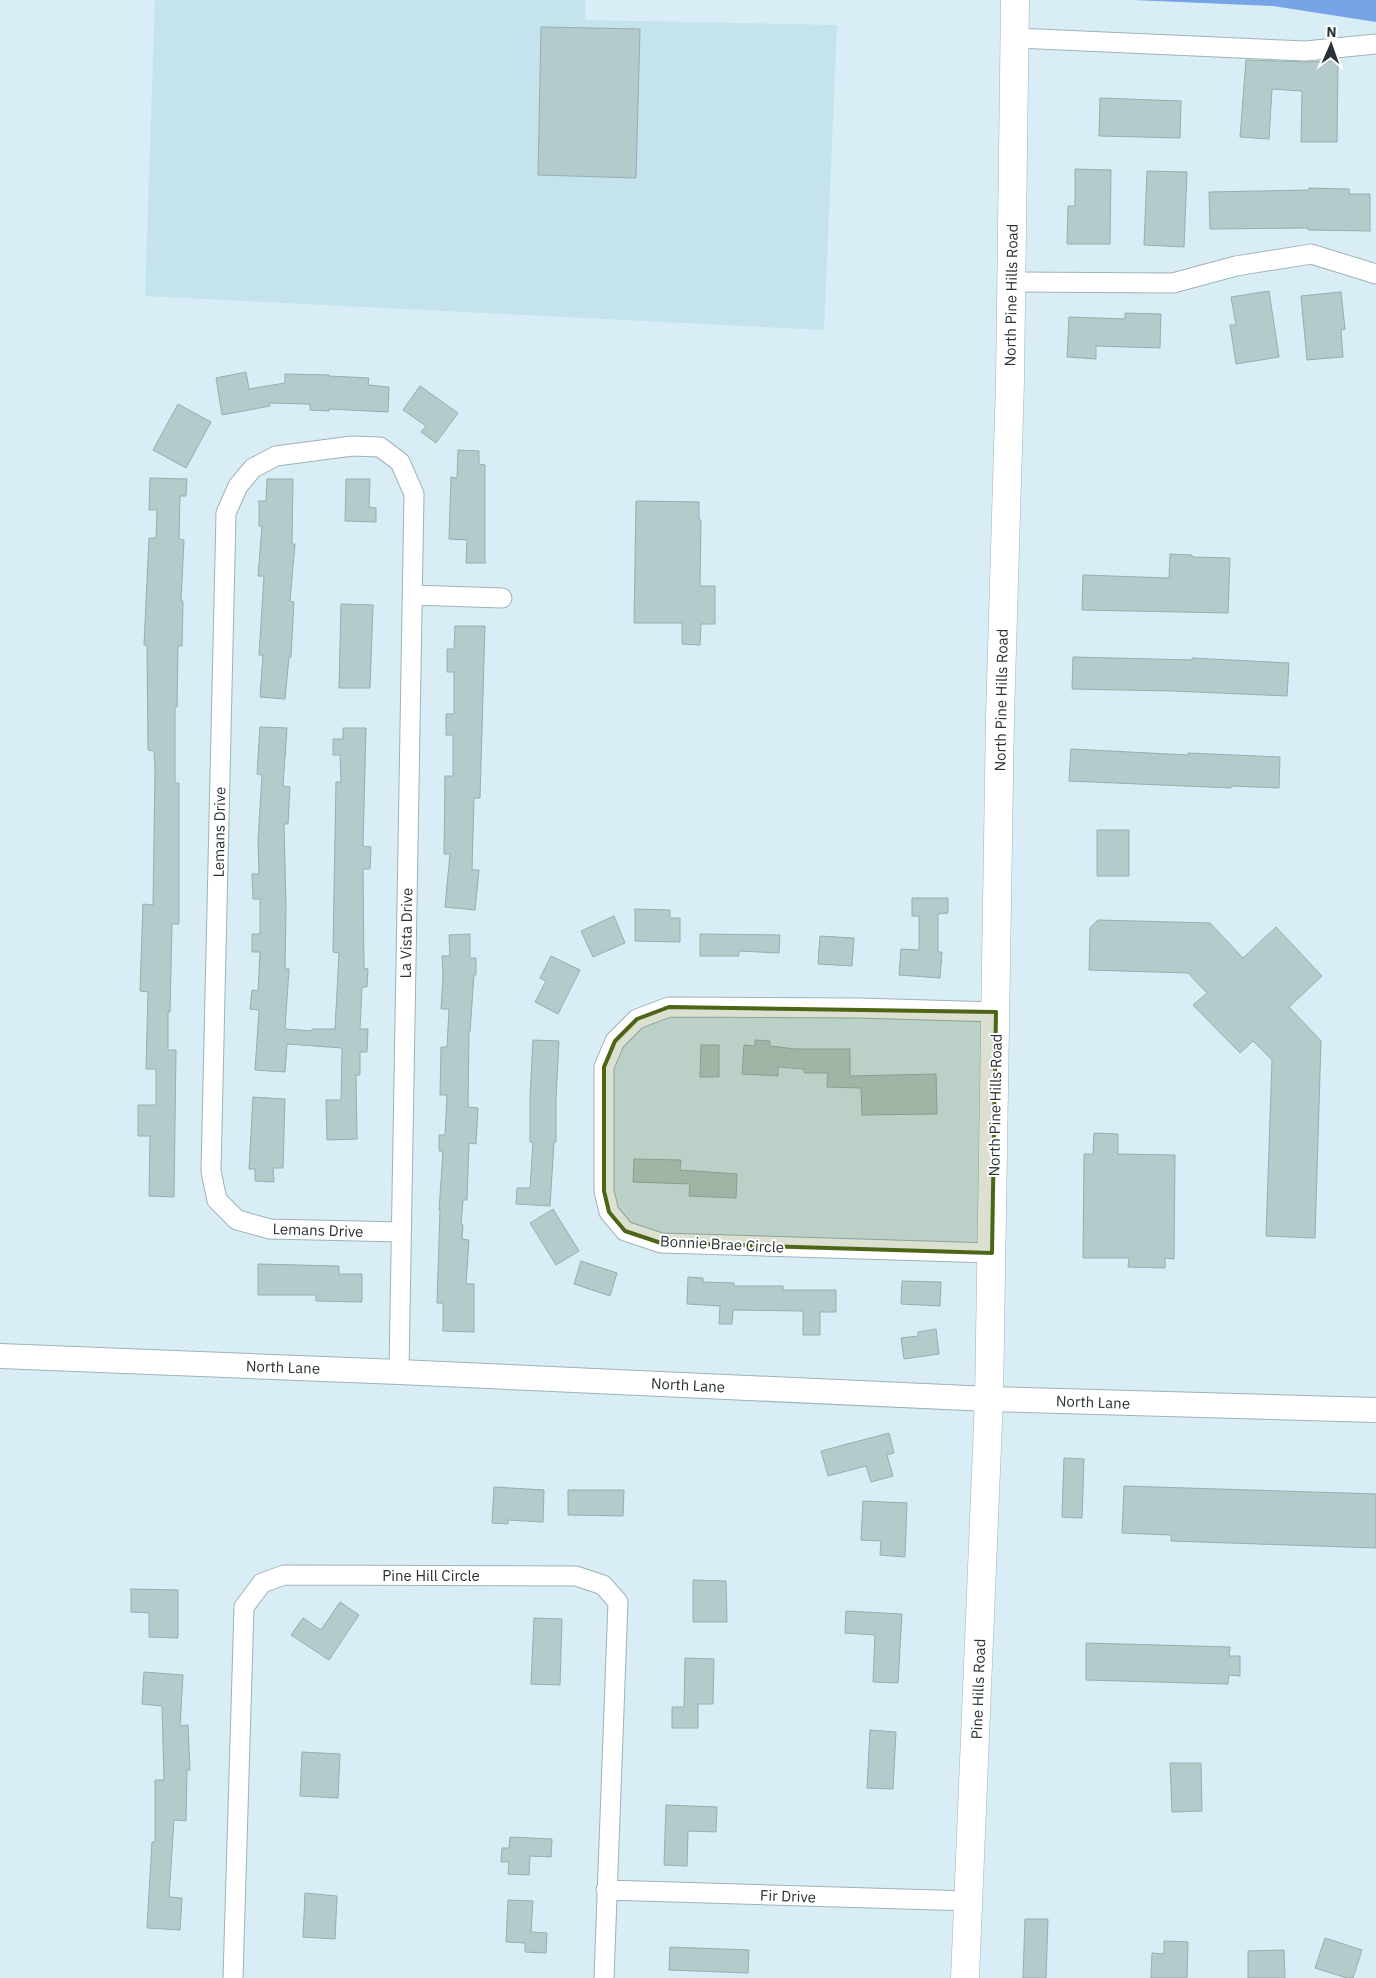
<svg xmlns="http://www.w3.org/2000/svg" width="1376" height="1978" viewBox="0 0 1376 1978" font-family="'IBM Plex Sans',sans-serif">
<rect width="100%" height="100%" fill="#d8edf5"/>
<path fill="#c5e3ed" d="M155,0H585V20L837,25L824,330L145,296Z"/>
<path fill="#77a3e7" d="M1133,0H1376V22L1273,6Z"/>
<path fill="#b4cbcc" stroke="#97aeaf" d="M541,27L640,29L636,178L538,175Z
M1246,60L1306,62L1338,61L1337,142H1301L1302,91L1272,89L1269,139L1240,137Z
M1100,98L1181,101L1180,138L1099,136Z
M1075,169L1111,170L1110,244H1067L1068,206H1075Z
M1147,171L1187,172L1184,247L1144,245Z
M1309,188L1349,189V194H1370V231L1308,230V228L1210,229L1209,192L1309,190Z
M1269,291L1279,357L1236,364L1230,325H1236L1231,297Z
M1341,292L1345,329L1341,330L1343,357L1307,360L1301,296Z
M1125,313L1161,314L1160,348L1096,346V359L1067,357L1069,317L1125,319Z
M246,372L249,389L285,383V374L329,375V376L369,378L368,385L389,387L388,412L329,409V411L310,410V404L270,403V406L222,415L216,378Z
M420,386L458,413L436,443L421,432L426,426L403,410Z
M178,404L211,422L186,468L153,450Z
M458,450L479,451V464L485,465V563H466L467,540L449,539L451,477L457,478Z
M150,478L187,479L186,496H180L179,539L184,540L181,601H183L182,646H178L177,707H175V783H179V924H172L170,1012H168V1050H176L174,1197L149,1196L150,1136H138V1105H156V1069H146L148,992L140,991L143,904L153,905L155,769L154,751L148,750L147,645H144L149,538H156L157,510H149Z
M267,479H293L292,544H295L290,601L294,602L291,657H289L285,699L260,697L263,655H259L264,576H258L262,526H259V501H266Z
M346,479H370L369,507L376,508V522L345,521Z
M636,501L699,502V520H701L700,586H715V624H701L700,645L682,644V623H634Z
M1170,554L1192,555V557L1230,558L1228,613L1082,610L1083,575L1169,578Z
M341,604L373,605L370,688H339Z
M455,626H485L480,798H474L472,870H479L475,910L445,907L450,854H444L445,776H453V735H446V714H454V672H447V649H454Z
M1073,657L1192,660V658L1289,663L1287,696L1173,691L1072,689Z
M260,727L287,728L283,786L290,787L288,824H284L286,906L285,969H289L285,1029L312,1031V1029H335L339,953L333,952L334,891L336,782H341L340,755H333V739H343V728H366L363,846L371,847L370,869H363L364,968L368,969L367,987H362L360,1029H368L367,1052H360V1075H356L357,1139L327,1140L326,1100H341L342,1048L287,1044L285,1072L255,1070L259,1010L250,1009L252,990L258,991L260,952H252V934H260V899H253L252,874H259L258,840L262,775L257,774Z
M1071,749L1188,755V753L1280,757L1279,788L1231,786V788L1069,781Z
M1097,830H1129V876H1097Z
M912,898H948V913L938,914V952H942L940,978L899,975L901,949L919,950V916H912Z
M635,909L670,910V918H680V942L635,941Z
M614,916L625,943L593,957L581,931Z
M1098,920L1210,923L1243,958L1276,927L1322,976L1289,1007L1321,1041L1315,1238L1266,1236L1272,1060L1253,1041L1240,1053L1193,1005L1207,993L1188,973L1089,970L1090,928Z
M470,934V958H476V975H474L470,1032H469L468,1107L478,1108L476,1144L469,1143L467,1200H463L461,1225H463L462,1239L469,1240L466,1284H474V1332L443,1331V1303H437L440,1210H439L443,1151H439V1135H445L447,1095H440L441,1047H447L449,1009H441L443,975L442,956H450L449,935Z
M700,934L780,935L779,953L739,951V956H700Z
M820,936L854,938L852,966L818,964Z
M551,956L580,970L558,1014L535,1002L546,981L540,978Z
M533,1040L559,1041L556,1098V1142H554L550,1206L516,1204L517,1188H530L533,1142H530V1097Z
M755,1040L770,1041V1046L795,1049H850V1076L936,1074L937,1114L862,1115L861,1088L827,1087L828,1073H804V1069L778,1067V1076L742,1074L744,1045L755,1046Z
M701,1045H719V1077H700Z
M253,1097L285,1099L283,1168H273L274,1182L255,1181V1169H249Z
M1094,1133L1118,1134V1154L1175,1155L1174,1259L1165,1258V1268L1128,1267L1129,1258H1083L1084,1154H1093Z
M634,1159L681,1160L680,1170L737,1174L736,1198L689,1196L690,1184L633,1182Z
M553,1209L579,1251L556,1265L530,1223Z
M581,1261L617,1273L610,1296L574,1284Z
M258,1264L339,1266V1274H362V1302L316,1301V1295H258Z
M688,1277L703,1278V1282L734,1283V1286H783V1290H836V1312H820V1335H803V1311L733,1310L732,1324H719L720,1306L687,1304Z
M902,1281L941,1282L940,1306L901,1304Z
M936,1329L939,1354L904,1359L901,1338L918,1336V1332Z
M889,1433L894,1453L887,1455L893,1476L871,1482L866,1466L828,1476L821,1451Z
M1064,1458L1084,1459L1082,1518L1062,1517Z
M1124,1486L1376,1494V1548L1171,1541V1535L1122,1533Z
M494,1487L544,1490L543,1522L508,1520V1524L492,1523Z
M568,1490H624L623,1516L568,1515Z
M863,1501L907,1503L905,1557L880,1555L881,1541L861,1540Z
M693,1580L726,1581L727,1622H693Z
M131,1589L178,1590V1638L149,1637V1613L131,1612Z
M340,1602L359,1615L329,1660L291,1635L303,1618L321,1630Z
M846,1611L902,1614L898,1683L873,1682L875,1635L845,1633Z
M534,1618L562,1619L560,1685L531,1684Z
M1086,1643L1230,1647L1229,1656H1240V1676L1229,1675L1228,1684L1086,1680Z
M685,1658L714,1659L713,1704H698V1728H672V1707H684Z
M144,1672L183,1675L180,1726L188,1725L190,1770H187L186,1821L174,1820L169,1897L182,1898L180,1930L147,1928L152,1842H155V1780H164L162,1706L142,1704Z
M870,1730L896,1732L893,1789L867,1788Z
M302,1752L340,1754L338,1798L300,1796Z
M1170,1763H1201L1202,1811L1172,1812Z
M666,1805L717,1807L716,1832L688,1831L687,1866L664,1865Z
M510,1837L552,1839L551,1857L530,1856L529,1875L508,1874L509,1862H501L502,1848H509Z
M305,1893L337,1896L335,1939L303,1937Z
M508,1900L533,1901L531,1932L547,1933L546,1953L525,1952V1943L506,1942Z
M1025,1919H1048L1046,1978H1023Z
M1325,1938L1362,1950L1353,1978H1347L1315,1968Z
M1164,1941L1188,1942L1187,1978H1151L1152,1953L1164,1954Z
M670,1947L749,1950L748,1973L669,1970Z
M1284,1950L1285,1978H1248V1951Z"/>
<g fill="none" stroke-linecap="round" stroke-linejoin="round">
<g stroke="#9eb2b9" stroke-width="21">
<path id="minor" d="M1015,38L1306,51L1376,44
M1011,282L1173,283L1236,266L1311,254L1376,274
M412,595L502,598
M992,1253L661,1243L625,1231L609,1212L604,1191V1067L615,1041L637,1019L669,1007L859,1008L996,1012
M399,1372L414,494L400,462L380,447L352,446L276,456L253,468L238,486L226,513L211,1171L217,1200L237,1220L270,1229L401,1232
M606,1890L970,1901
M233,1978L244,1607L262,1583L284,1575L576,1576L603,1585L618,1602L604,1978"/>
</g>
<g stroke="#9eb2b9" stroke-width="26">
<path id="tertiary" d="M0,1356L399,1372L989,1399L1376,1410"/>
</g>
<g stroke="#9eb2b9" stroke-width="29">
<path id="secondary" d="M965,1978L989,1399L1000,717L1010,381L1015,0"/>
</g>
<use href="#minor" stroke="#fff" stroke-width="19"/>
<use href="#tertiary" stroke="#fff" stroke-width="24"/>
<use href="#secondary" stroke="#fff" stroke-width="28"/>
</g>
<path fill="#4c6516" fill-opacity="0.2" stroke="#4c6516" stroke-width="4" stroke-linejoin="round" d="M669,1007L996,1012L992,1253L661,1243L625,1231L609,1212L604,1191V1067L615,1041L637,1019Z"/>
<g text-anchor="middle" dominant-baseline="central" stroke-width="4" stroke-linejoin="round" paint-order="stroke">
<g font-size="15" fill="#293234" stroke="#fff">
<text transform="translate(1011 295) rotate(-89)">North Pine Hills Road</text>
<text transform="translate(1001 700) rotate(-89)">North Pine Hills Road</text>
<text transform="translate(219 832) rotate(-89)">Lemans Drive</text>
<text transform="translate(406 933) rotate(-89)">La Vista Drive</text>
<text transform="translate(995 1105) rotate(-89)">North Pine Hills Road</text>
<text transform="translate(318 1230) rotate(2)">Lemans Drive</text>
<text transform="translate(722 1244) rotate(3)">Bonnie Brae Circle</text>
<text transform="translate(283 1367) rotate(2)">North Lane</text>
<text transform="translate(688 1385) rotate(3)">North Lane</text>
<text transform="translate(1093 1402) rotate(2)">North Lane</text>
<text x="431" y="1575">Pine Hill Circle</text>
<text transform="translate(978 1689) rotate(-88)">Pine Hills Road</text>
<text transform="translate(788 1896) rotate(2)">Fir Drive</text>
</g>
</g>
<g transform="translate(1331 45) rotate(2)" stroke="#ffffff" stroke-width="4" paint-order="stroke">
<path d="M0-4L9 19L0 12L-9 19Z" fill="#293234"/>
<text y="-8" font-size="14" font-weight="bold" text-anchor="middle" fill="#293234">N</text>
</g>
</svg>
